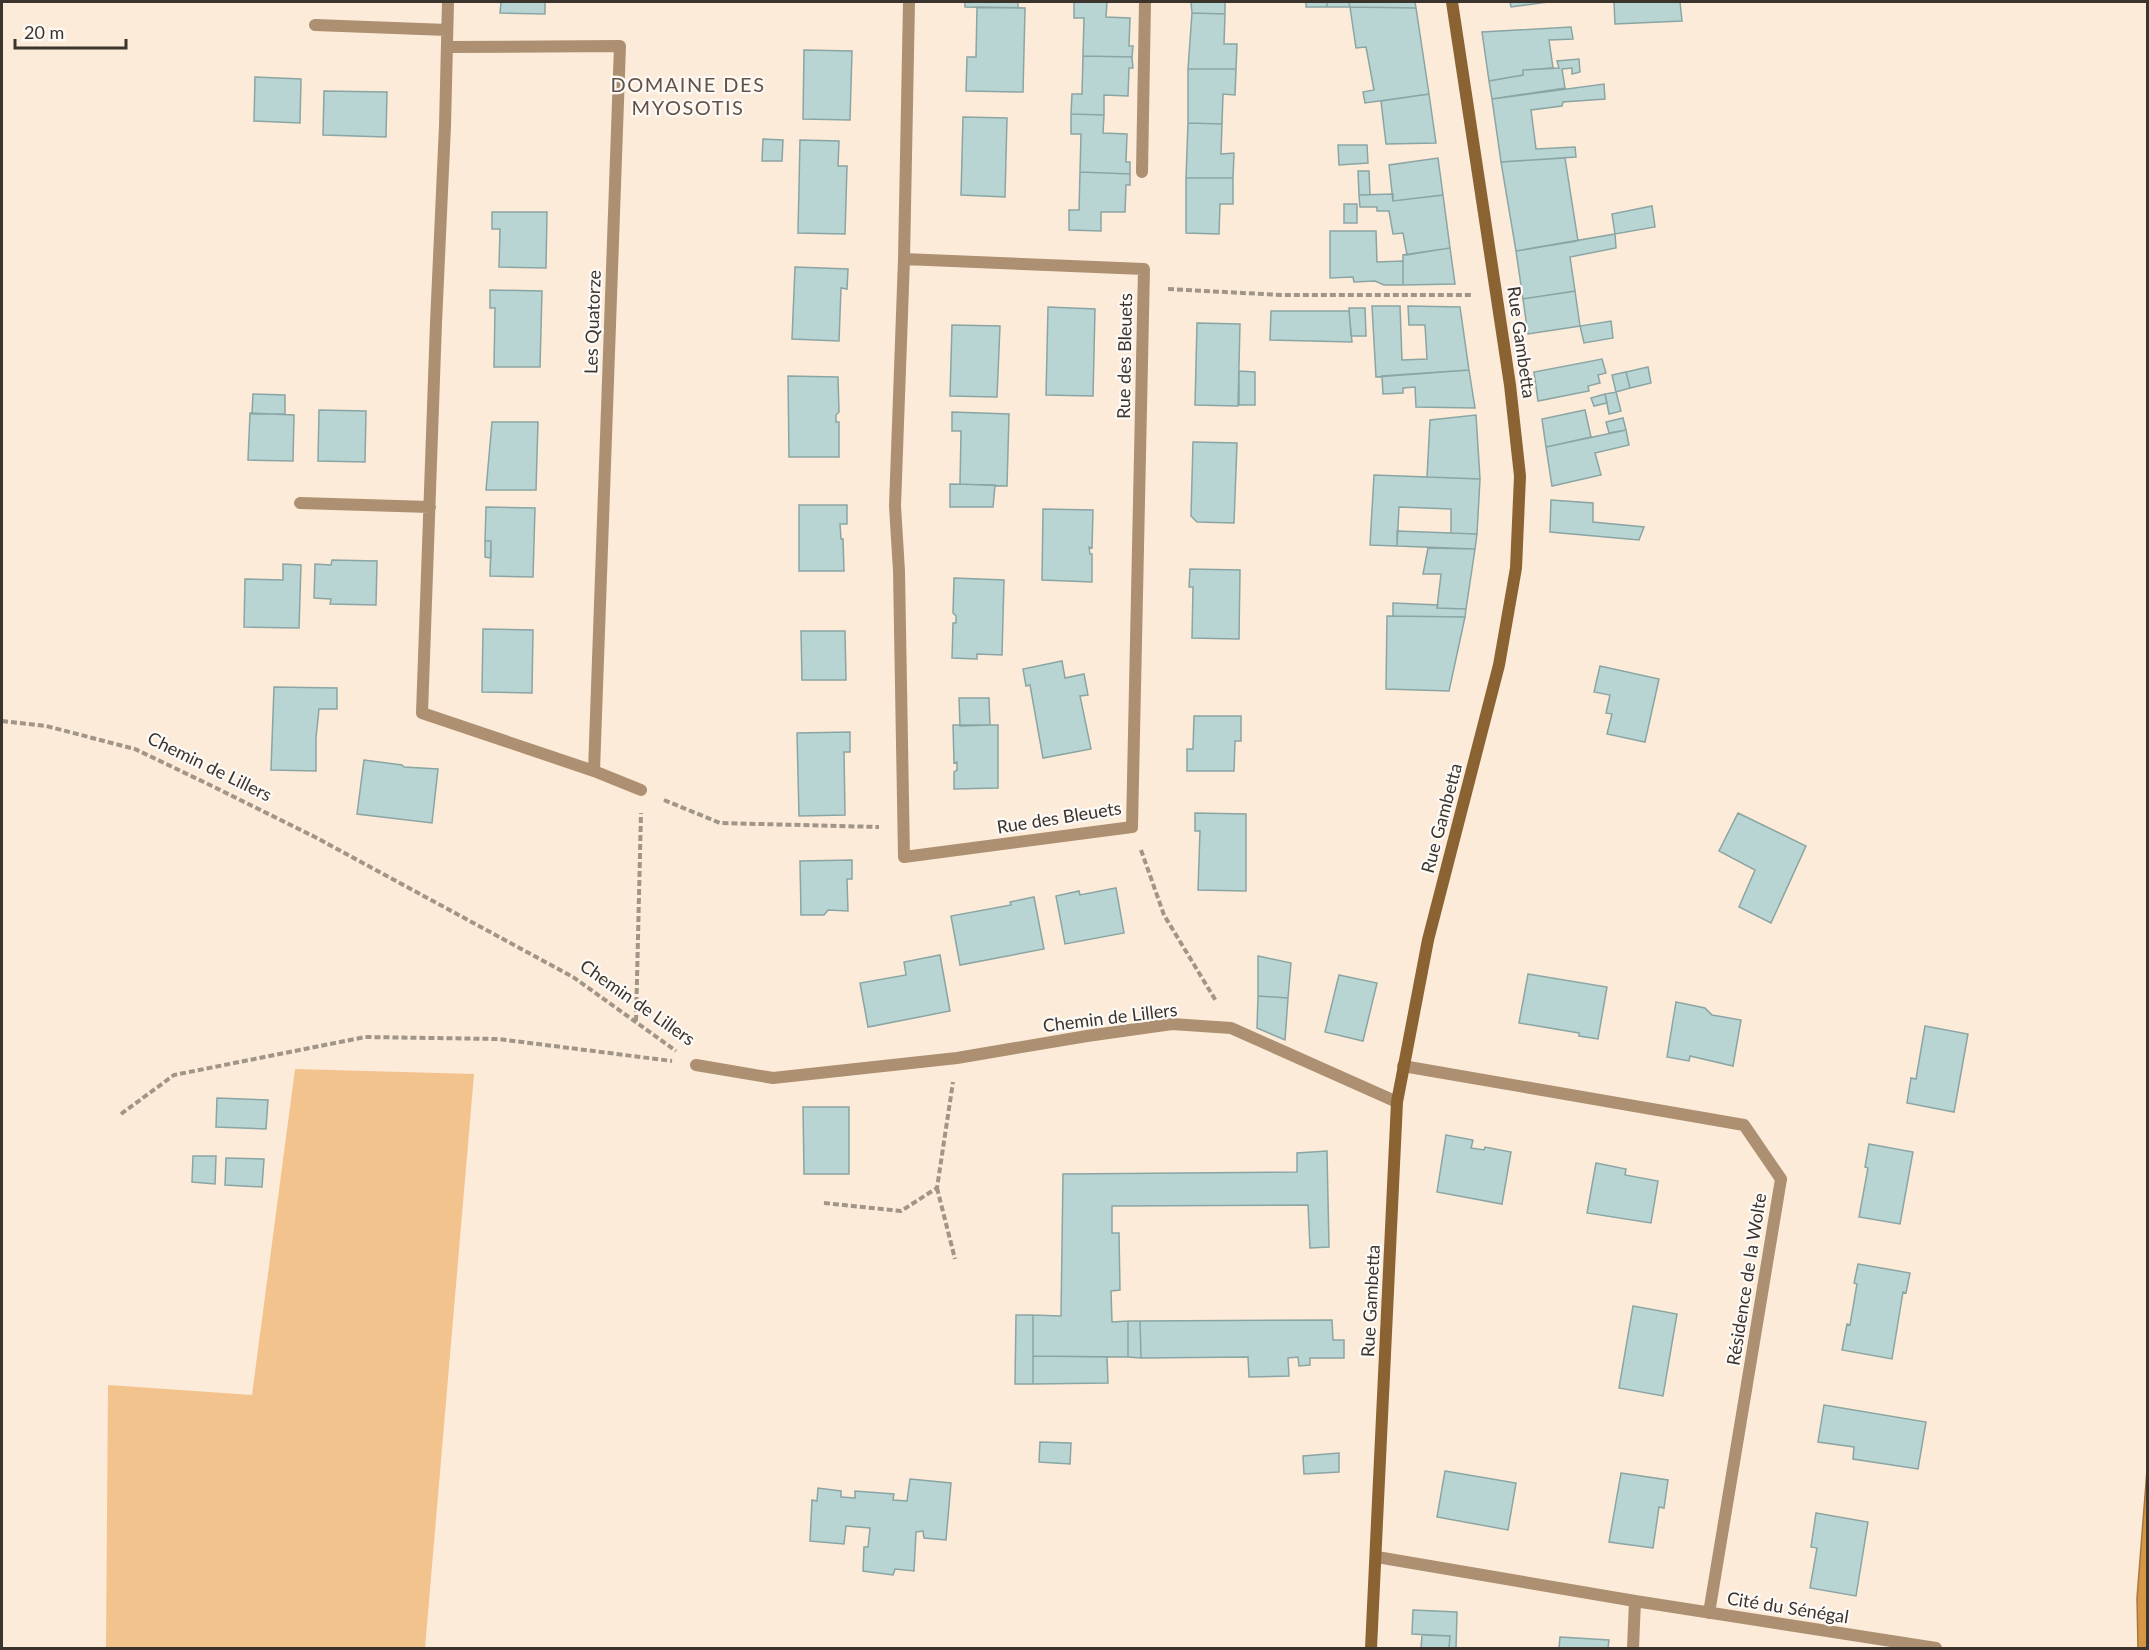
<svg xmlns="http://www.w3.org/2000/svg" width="2149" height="1650" viewBox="0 0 2149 1650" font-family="Lato,sans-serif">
<rect width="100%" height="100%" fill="#fcebd8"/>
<path fill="#f3c38e" d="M295,1069L474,1074L425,1648H106L108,1385L252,1395Z"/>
<path fill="#d59648" stroke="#a67940" stroke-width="1.5" d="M2147,1470V1648H2138L2137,1598Z"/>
<path fill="#b8d5d3" stroke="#8aa5a3" stroke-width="1.5" d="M501,2H545V14L500,13Z
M965,2H1018V8L965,7Z
M1074,2H1107L1106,17L1130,18L1129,46H1133L1132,57L1083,56L1084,18H1074Z
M1191,2H1225V14L1192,13Z
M1306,2H1327V7H1306Z
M1327,2H1349L1350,7H1327Z
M1349,2H1415L1416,8L1350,7Z
M1510,2H1548L1511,7Z
M1614,2H1680L1682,21L1615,24Z
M977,7L1025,8L1023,92L966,91L967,57H976Z
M1350,7L1416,8L1429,94L1365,103L1363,92L1374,90L1366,47L1356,48Z
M1192,13L1225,14L1224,44H1237L1236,69H1188Z
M1571,27L1573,39L1549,40L1553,68L1523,70V75L1489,81L1482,32Z
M804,50L852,51L850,120L803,119Z
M1083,56L1132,57L1133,68H1129L1128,96L1104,95V115L1071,114L1072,94H1082Z
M1579,59L1580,72L1572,74V68L1562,69L1565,88L1492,99L1489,81L1523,75V70L1559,68L1557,61Z
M1188,69H1236L1235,95L1223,94L1222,124L1188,123Z
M255,77L301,79L300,123L254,121Z
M1604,84L1605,99L1563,102L1562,106L1531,110L1536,149L1575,147L1576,157L1501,162L1492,99Z
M324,91L387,92L386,137L323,135Z
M1429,94L1436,143L1386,144L1381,101Z
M1071,114L1104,115L1103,133L1127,134L1126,162H1130V174L1080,172L1081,134H1071Z
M963,117L1007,118L1005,197L961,195Z
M1188,123L1222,124L1221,154L1234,153L1233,178H1186Z
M763,139L783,140L782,161H762Z
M800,140L839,141L838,166H847L845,234L798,233Z
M1338,145H1367L1368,163L1339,165Z
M1438,158L1443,195L1393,201L1389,165Z
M1565,158L1578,241L1516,251L1501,162Z
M1358,171H1369L1370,195H1359Z
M1080,172L1130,174V185H1126L1125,212H1101V231L1069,230V210H1079Z
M1186,178H1233V204H1220L1219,234L1186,233Z
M1393,194V201L1443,195L1450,248L1407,255L1403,233L1393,234L1389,211H1377V207H1360L1359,195Z
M1344,204H1357V223H1344Z
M1652,206L1655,227L1615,234L1612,214Z
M492,212H547L546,268L499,267L500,229H492Z
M1330,231H1376L1377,262L1403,261V285H1384L1375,281L1354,282L1353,277L1330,278Z
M1615,234L1616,248L1570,257L1575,291L1523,299L1516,251Z
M1450,248L1455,284L1403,285V255Z
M795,267L848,269L847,289L841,288L839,341L792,339Z
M490,290L542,291L540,367H494L495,308H490Z
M1575,291L1580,326L1528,334L1523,299Z
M1372,306H1400L1402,360L1427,359L1425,325H1409L1408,306L1460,307L1469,370L1376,377Z
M1048,307L1095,309L1093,396L1046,395Z
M1349,308H1365L1366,336H1351Z
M1271,311H1349L1352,342L1270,340Z
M1611,321L1613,338L1584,343L1580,326Z
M1197,323L1240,324L1238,406L1195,405Z
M952,325L1000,326L997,397L950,396Z
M1602,359L1606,373L1598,375L1600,383L1588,386L1589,391L1538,401L1534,372Z
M1648,367L1651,383L1630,388L1626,372Z
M1469,370L1475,408L1416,407L1415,387L1403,388V393L1383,394L1382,376Z
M1239,371L1255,372V405H1239Z
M1626,372L1630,388L1616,392L1612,375Z
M788,376L838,377L839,412L836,415V422H839V457H789Z
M1616,392L1621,411L1609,414L1605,394Z
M253,394L285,395V414H252Z
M1605,394L1607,403L1594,406L1591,398Z
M319,410L366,411L365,462L318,461Z
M1585,410L1591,437L1546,447L1542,419Z
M952,412L1009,414L1007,486L960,484L961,431H952Z
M250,413L294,415L293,461L248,460Z
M1476,415L1480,479L1427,477L1430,420Z
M1623,418L1626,430L1609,433L1606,422Z
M492,422H538L536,490H486Z
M1626,430L1629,445L1595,453L1601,475L1552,486L1546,447Z
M1193,442L1237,443L1234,523L1197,522L1191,516Z
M1374,475L1480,479L1477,534L1451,533V509L1399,507L1397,546L1370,545Z
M950,484L995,485L993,507H950Z
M1551,500L1593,503V522L1644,527L1639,540L1550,532Z
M799,505H847V524H840L841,539H843L844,571H799Z
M486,507L535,508L533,577L490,576L491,541H485Z
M1043,509L1093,510L1092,548L1089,547L1090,554H1092V582L1042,580Z
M1397,531L1477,534L1475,549L1397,546Z
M485,541H491V558L485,557Z
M1428,548L1475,549L1466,609L1437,608L1441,574H1423Z
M332,560L377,561L376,605L330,604L331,599L314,598L315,564L331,565Z
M283,564L301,565L299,628L244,627L245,579L283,580Z
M1190,569L1240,570L1239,639L1192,638L1193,587H1189Z
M954,578L1004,580L1002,655L977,654V659L952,658L953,623H956V616L953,613Z
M1393,603L1438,605L1437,608L1466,609L1465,617L1393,616Z
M1387,616L1465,617L1449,691L1386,689Z
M483,629L533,630L532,693L482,692Z
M801,631H845L846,680H802Z
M1062,661L1065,678L1084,674L1088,695L1080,696L1091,749L1043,758L1030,685L1026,686L1023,669Z
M1600,666L1659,679L1645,742L1607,734L1612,714L1606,713L1610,695L1594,692Z
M274,687L337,688V709H319L316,738V771L271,770Z
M959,698H989L990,725L960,726Z
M1194,716H1241V741H1235L1234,771H1187V749H1193Z
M953,725H998V788L954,789V772L957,770V762L954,763Z
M850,732V752H844L845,815L799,816L797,733Z
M364,760L402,765L404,767L438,769L432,823L357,814Z
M1195,813L1246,814V891L1198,890L1200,831H1195Z
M1738,813L1806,846L1771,923L1739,907L1755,870L1719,851Z
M852,860V879H847L848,911L828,910L824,915H801L800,861Z
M1116,888L1124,933L1065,944L1056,896L1079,891L1080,895Z
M1034,897L1044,949L960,965L951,916L1011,905L1010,902Z
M940,955L950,1011L868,1027L860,983L906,975L904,962Z
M1258,956L1291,963L1288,998L1258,996Z
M1528,974L1607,987L1598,1039L1579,1036V1033L1519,1023Z
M1339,975L1377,983L1363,1041L1325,1032Z
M1258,996L1288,998L1285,1040L1257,1028Z
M1676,1002L1705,1008L1712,1015L1741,1020L1733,1066L1690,1056L1689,1061L1667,1057Z
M1925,1026L1968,1034L1954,1112L1907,1103L1911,1078L1916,1079Z
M217,1098L268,1100L266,1129L216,1127Z
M803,1107H849V1174H804Z
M1446,1135L1473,1140L1471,1148L1484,1150L1485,1147L1511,1152L1502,1204L1437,1192Z
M1869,1144L1913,1152L1900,1224L1859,1217L1868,1168L1865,1167Z
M1327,1151L1329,1247L1310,1248L1308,1205L1112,1206V1233H1119L1120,1290L1111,1291L1112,1322L1128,1321V1357L1033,1356V1315L1061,1316L1063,1174L1297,1172V1153Z
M193,1156H216L215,1184L192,1182Z
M226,1158L264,1159L262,1187L225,1185Z
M1596,1163L1626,1169L1625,1175L1658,1181L1651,1223L1587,1213Z
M1858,1264L1910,1273L1906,1293L1903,1292L1892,1359L1842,1350L1847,1324L1850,1325L1857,1284L1854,1283Z
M1633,1306L1677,1314L1663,1396L1619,1388Z
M1016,1315H1033V1384H1015Z
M1332,1320L1333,1340H1344V1358H1310V1365L1299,1366L1298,1357L1288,1358L1289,1376L1249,1377L1248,1357L1141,1358L1140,1321Z
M1128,1321H1140L1141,1358L1128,1357Z
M1033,1356L1107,1357L1108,1383L1033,1384Z
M1824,1405L1926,1422L1918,1469L1853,1459L1854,1447L1818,1442Z
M1040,1442L1071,1443L1070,1464L1039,1462Z
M1339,1453V1472L1304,1474L1303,1456Z
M1445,1471L1516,1483L1508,1530L1437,1517Z
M1621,1473L1668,1480L1664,1508L1659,1507L1653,1548L1609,1542Z
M910,1479L951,1483L946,1540L924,1538L923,1531L916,1532L914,1571L895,1569L893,1575L863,1571L864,1547H868L870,1528L846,1526L844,1544L810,1541L812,1500L817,1501L818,1488L841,1491V1497L855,1498V1491L894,1494L893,1500L907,1501Z
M1816,1513L1868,1522L1856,1596L1810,1588L1817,1548L1811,1547Z
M1413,1610L1457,1612L1456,1648H1449L1450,1636L1412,1634Z
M1422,1635L1450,1636L1449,1648H1421Z
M1560,1637L1609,1640L1608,1648H1559Z"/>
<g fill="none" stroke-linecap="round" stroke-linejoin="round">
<path stroke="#a09587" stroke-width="4" stroke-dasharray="6 3" stroke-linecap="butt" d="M1168,289L1281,295H1473
M2,721L46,726L135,749L212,786L315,837L573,977L676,1051
M664,800L720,823L879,827
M1141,850L1164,915L1216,1001
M636,1021L641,813
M121,1114L174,1075L365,1037L498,1039L672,1061
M937,1188L955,1259
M824,1203L901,1211L937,1188L953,1082"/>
<path stroke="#ac9071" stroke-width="12" d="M696,1065L773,1078L957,1058L1087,1036L1172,1024L1231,1028L1397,1102"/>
<path stroke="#ac9071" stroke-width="12" d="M315,25L447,30
M447,47L620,46L594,771L422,713L436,323L445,126L448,2
M1142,172L1145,2
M904,259L1144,269L1132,827L904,857L899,571L895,506L904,259L909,2
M300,503L430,507
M594,771L641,790
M1403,1066L1744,1125L1781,1179L1709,1613
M1377,1557L1635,1601L1936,1648
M1633,1648L1635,1601"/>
<path stroke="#8b6333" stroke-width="12" d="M1371,1648L1397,1102L1428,940L1499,665L1516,568L1520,476L1510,385L1452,2"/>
</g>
<g text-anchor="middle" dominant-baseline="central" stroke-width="4.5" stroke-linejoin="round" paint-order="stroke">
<g font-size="18" fill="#3a342d" stroke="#fefaf7">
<text transform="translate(592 322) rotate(-88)">Les Quatorze</text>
<text transform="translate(1522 342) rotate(82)">Rue Gambetta</text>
<text transform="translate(1124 356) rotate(-89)">Rue des Bleuets</text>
<text transform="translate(210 766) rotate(26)">Chemin de Lillers</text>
<text transform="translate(1059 817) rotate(-9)">Rue des Bleuets</text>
<text transform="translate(1441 818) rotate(-75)">Rue Gambetta</text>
<text transform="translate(638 1002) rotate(35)">Chemin de Lillers</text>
<text transform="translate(1110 1017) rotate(-7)">Chemin de Lillers</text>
<text transform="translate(1746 1279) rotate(-81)">Résidence de la Wolte</text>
<text transform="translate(1370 1301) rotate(-87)">Rue Gambetta</text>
<text transform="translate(1788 1607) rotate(9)">Cité du Sénégal</text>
</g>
<g font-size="20" letter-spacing="1.5" fill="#625344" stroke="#fefaf7">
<text x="688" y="84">DOMAINE DES<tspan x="688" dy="23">MYOSOTIS</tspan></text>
</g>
</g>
<rect width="2149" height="1650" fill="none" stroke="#3a342d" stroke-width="6"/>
<path d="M15 39v9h111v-9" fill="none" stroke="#3a342d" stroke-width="3"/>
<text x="24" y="39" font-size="18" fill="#3a342d" stroke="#fefaf7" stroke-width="4.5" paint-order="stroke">20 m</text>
</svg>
